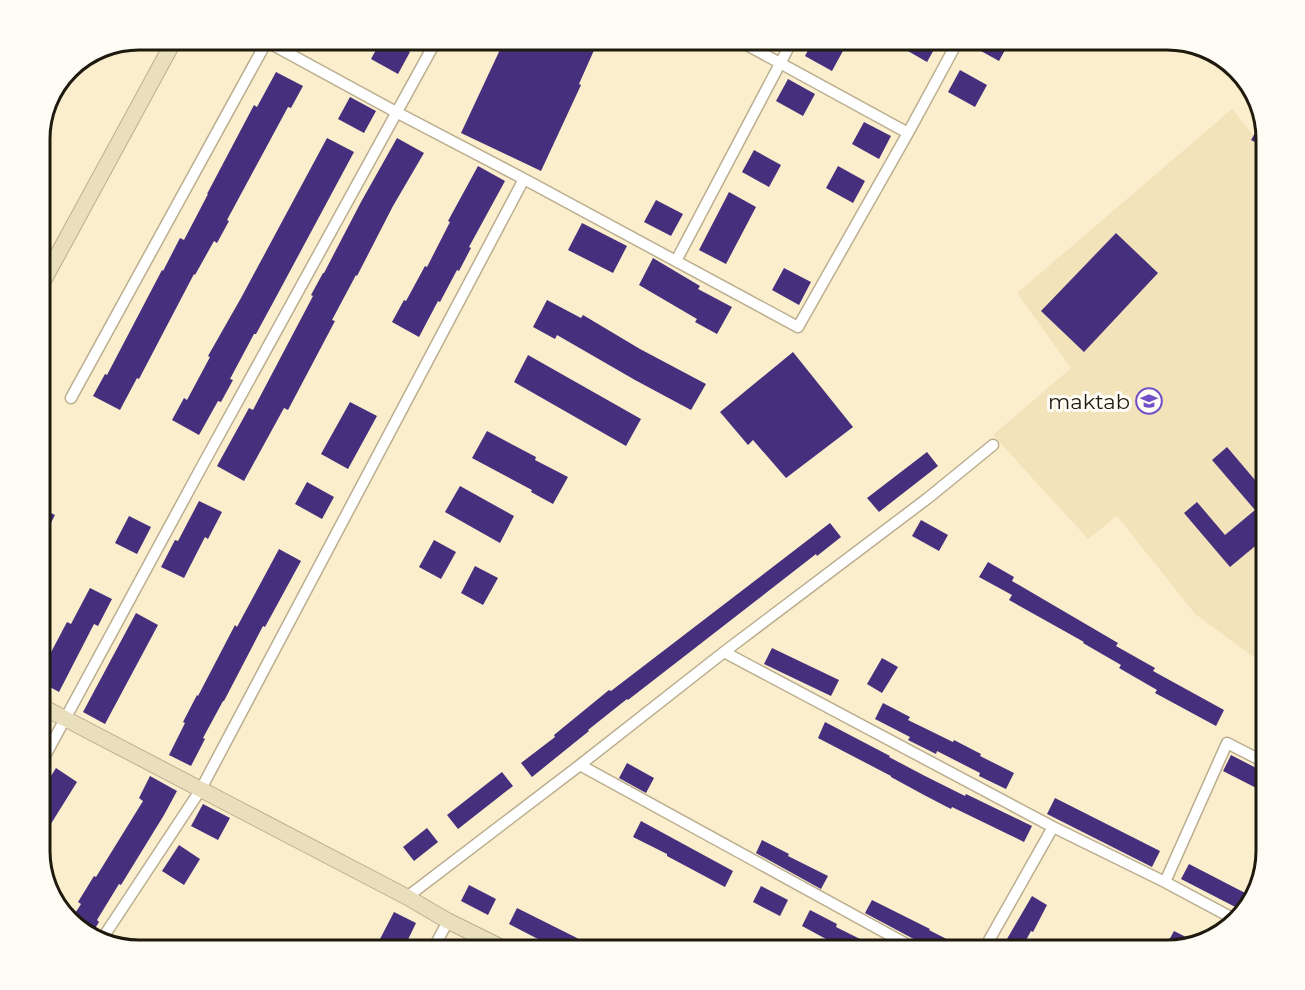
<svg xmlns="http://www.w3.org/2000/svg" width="1305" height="990" viewBox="0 0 1305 990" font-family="Montserrat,sans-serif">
<rect width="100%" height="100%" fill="#fbeecd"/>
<path fill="#f3e3bb" d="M1232,109L1256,138L1266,146V651L1260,662L1195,614L1117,516L1088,539L993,435L1071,368L1017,293Z"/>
<path fill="#462f7d" d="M382,39H387L410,52L398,74L371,59Z
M505,39H599L579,84L581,85L541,171L461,133Z
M814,39H826L844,49L832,71L805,56Z
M905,39H940L927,62L901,47Z
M976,39H1011L999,61L972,46Z
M960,70L987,85L975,107L948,92Z
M276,72L303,86L291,108L288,107L227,220L229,221L217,243L214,241L195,275L194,274L139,379L137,378L120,410L93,396L105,374L107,375L162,270L163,271L180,238L184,240L208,194H207L254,105L257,107Z
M788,79L815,94L803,116L776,101Z
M350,97L376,111L364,133L338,119Z
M1262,121L1266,138V148L1251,140Z
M864,122L891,136L879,159L852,144Z
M327,138L354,152L275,299L256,334H254L230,379L233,380L221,402L218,401L199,435L172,420L184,398L187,400L210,357L208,356L241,298Z
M397,138L424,153L393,206L357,276L356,275L332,320L335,321L288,410L284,408L244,481L217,466L249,408L253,410L313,296L311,295L323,273H324L361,202Z
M754,150L781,165L769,187L742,172Z
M478,166L505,181L469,247L471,248L459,271L457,270L440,302L438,301L419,337L392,322L404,300L406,301L425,266L427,267L450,222L448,221Z
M838,166L865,181L853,203L826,188Z
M729,192L756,207L726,264L699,250Z
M656,200L683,214L671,236L644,222Z
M582,223L627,246L613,273L568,250Z
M1116,233L1158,273L1084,352L1041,311Z
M653,258L700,286L698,289L732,307L717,334L695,322L697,319L639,285Z
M784,268L811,282L799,305L772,290Z
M547,300L581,318L583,315L640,349L706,384L691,410L635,380L557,335L555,339L533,327Z
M793,352L853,427L786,478L753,440L748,445L720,412Z
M528,355L641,419L626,446L514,382Z
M350,402L377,416L348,469L321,454Z
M487,431L536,457L535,460L568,477L553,504L531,492L532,490L472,458Z
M1227,447L1266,493V537L1230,567L1184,513L1197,502L1225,535L1255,510L1212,460Z
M927,452L938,466L879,512L867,498Z
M307,482L334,497L322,519L295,504Z
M460,486L514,516L500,543L445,512Z
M199,501L222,512L208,539L205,537L184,578L161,567L175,540L178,541Z
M39,507L55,515L39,546Z
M129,516L151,527L137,554L115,543Z
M921,520L948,535L939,551L912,536Z
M830,523L841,537L817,556L816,554L628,700L627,699L588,730L589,731L532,777L521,763L555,737L554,735L609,690L611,691Z
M434,540L456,552L441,579L419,567Z
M279,549L301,561L265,627L263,626L224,701H223L203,738L205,739L191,766L169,755L185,723L183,722L197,695L198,696L235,625L237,627Z
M988,562L1014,577L1012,581L1118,643L1116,646L1155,668L1153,671L1224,710L1216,726L1155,693L1157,690L1119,668L1121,665L1083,643L1084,642L1009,600L1012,595L979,577Z
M475,566L498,578L483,605L461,593Z
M90,588L112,599L98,626L94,624L59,692L39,681V675L67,622L71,624Z
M136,613L158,625L105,724L83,712Z
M772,648L839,680L831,696L764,664Z
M882,658L898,667L882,693L867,684Z
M883,703L910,717L908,720L953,742L954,740L981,754L980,756L1014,773L1006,789L979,776L980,773L937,751L936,754L908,740L910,737L875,719Z
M825,722L890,756L889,757L925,776L965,796L966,794L1032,826L1024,842L952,807L951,809L924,795L891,777V776L818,738Z
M1231,755L1266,773V793L1223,771Z
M627,763L654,778L646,793L619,778Z
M56,768L77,782L39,843V792H41Z
M502,772L513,786L458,829L447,815Z
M150,776L177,791L164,815L121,885L119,884L97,920L99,922L91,935L78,930L70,921L81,904L78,902L94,876L96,877L143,801L139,798Z
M1055,798L1160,851L1152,867L1047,814Z
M203,804L230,818L218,840L191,826Z
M641,821L733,871L725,887L667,856V854L633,837Z
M427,828L438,842L414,861L403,847Z
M762,840L789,854L788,856L828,876L821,889L756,853Z
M179,845L200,859L184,885L162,871Z
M1189,864L1251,896L1245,912L1181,879Z
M469,885L496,899L488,915L461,901Z
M761,886L788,900L780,916L753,902Z
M1032,896L1047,905L1033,932L1031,931L1020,951H1000Z
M872,900L930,929L929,930L970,951H926L928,948L923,944L865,913Z
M517,908L575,937L600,951H563L536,938L509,924Z
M810,910L837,924L836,927L884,951H844L838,948L839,946L802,926Z
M394,912L416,923L403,950L380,939Z
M1174,931L1190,939L1186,946L1163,951Z"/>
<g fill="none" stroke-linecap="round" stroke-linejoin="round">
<g stroke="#bbae8f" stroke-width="13">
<path id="street" d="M262,39L396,112L524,179L798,327L908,133L959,39
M736,39L908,133
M676,261L793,39
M71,398L268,39
M724,652L1053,827L1165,882L1236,920
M580,765L919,951
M39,767L201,468L437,39
M1165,882L1227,743L1266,763
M407,897L580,765L724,652L928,498L993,445
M1225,929L1231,918
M102,939L201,789L524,179
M432,951L448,921
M983,951L1053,827"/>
</g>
<g stroke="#bbae8f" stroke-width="17">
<path id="secondary" d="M39,289L175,39
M39,705L407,897L448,921L509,951"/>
</g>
<use href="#street" stroke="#fff" stroke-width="10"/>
<use href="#secondary" stroke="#eadfbd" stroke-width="15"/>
</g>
<defs>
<g id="school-ring" transform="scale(1.35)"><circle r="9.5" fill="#fffcf6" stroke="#724ec7" stroke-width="1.5"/><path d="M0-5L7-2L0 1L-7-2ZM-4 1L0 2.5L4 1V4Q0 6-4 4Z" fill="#724ec7"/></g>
</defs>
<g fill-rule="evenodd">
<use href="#school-ring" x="1149" y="401"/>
</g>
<g text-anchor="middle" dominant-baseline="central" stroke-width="6" stroke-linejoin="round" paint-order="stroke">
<g font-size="21" fill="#1f1a0e" stroke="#fffcf6" text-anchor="end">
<text x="1130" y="401">maktab</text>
</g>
</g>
<path d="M0 0H1305V990H0ZM139 50H1167A89 89 0 0 1 1256 139V851A89 89 0 0 1 1167 940H139A89 89 0 0 1 50 851V139A89 89 0 0 1 139 50Z" fill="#fffcf6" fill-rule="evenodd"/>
<path fill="none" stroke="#1f1a0e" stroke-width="3" d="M139 50H1167A89 89 0 0 1 1256 139V851A89 89 0 0 1 1167 940H139A89 89 0 0 1 50 851V139A89 89 0 0 1 139 50Z"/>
</svg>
